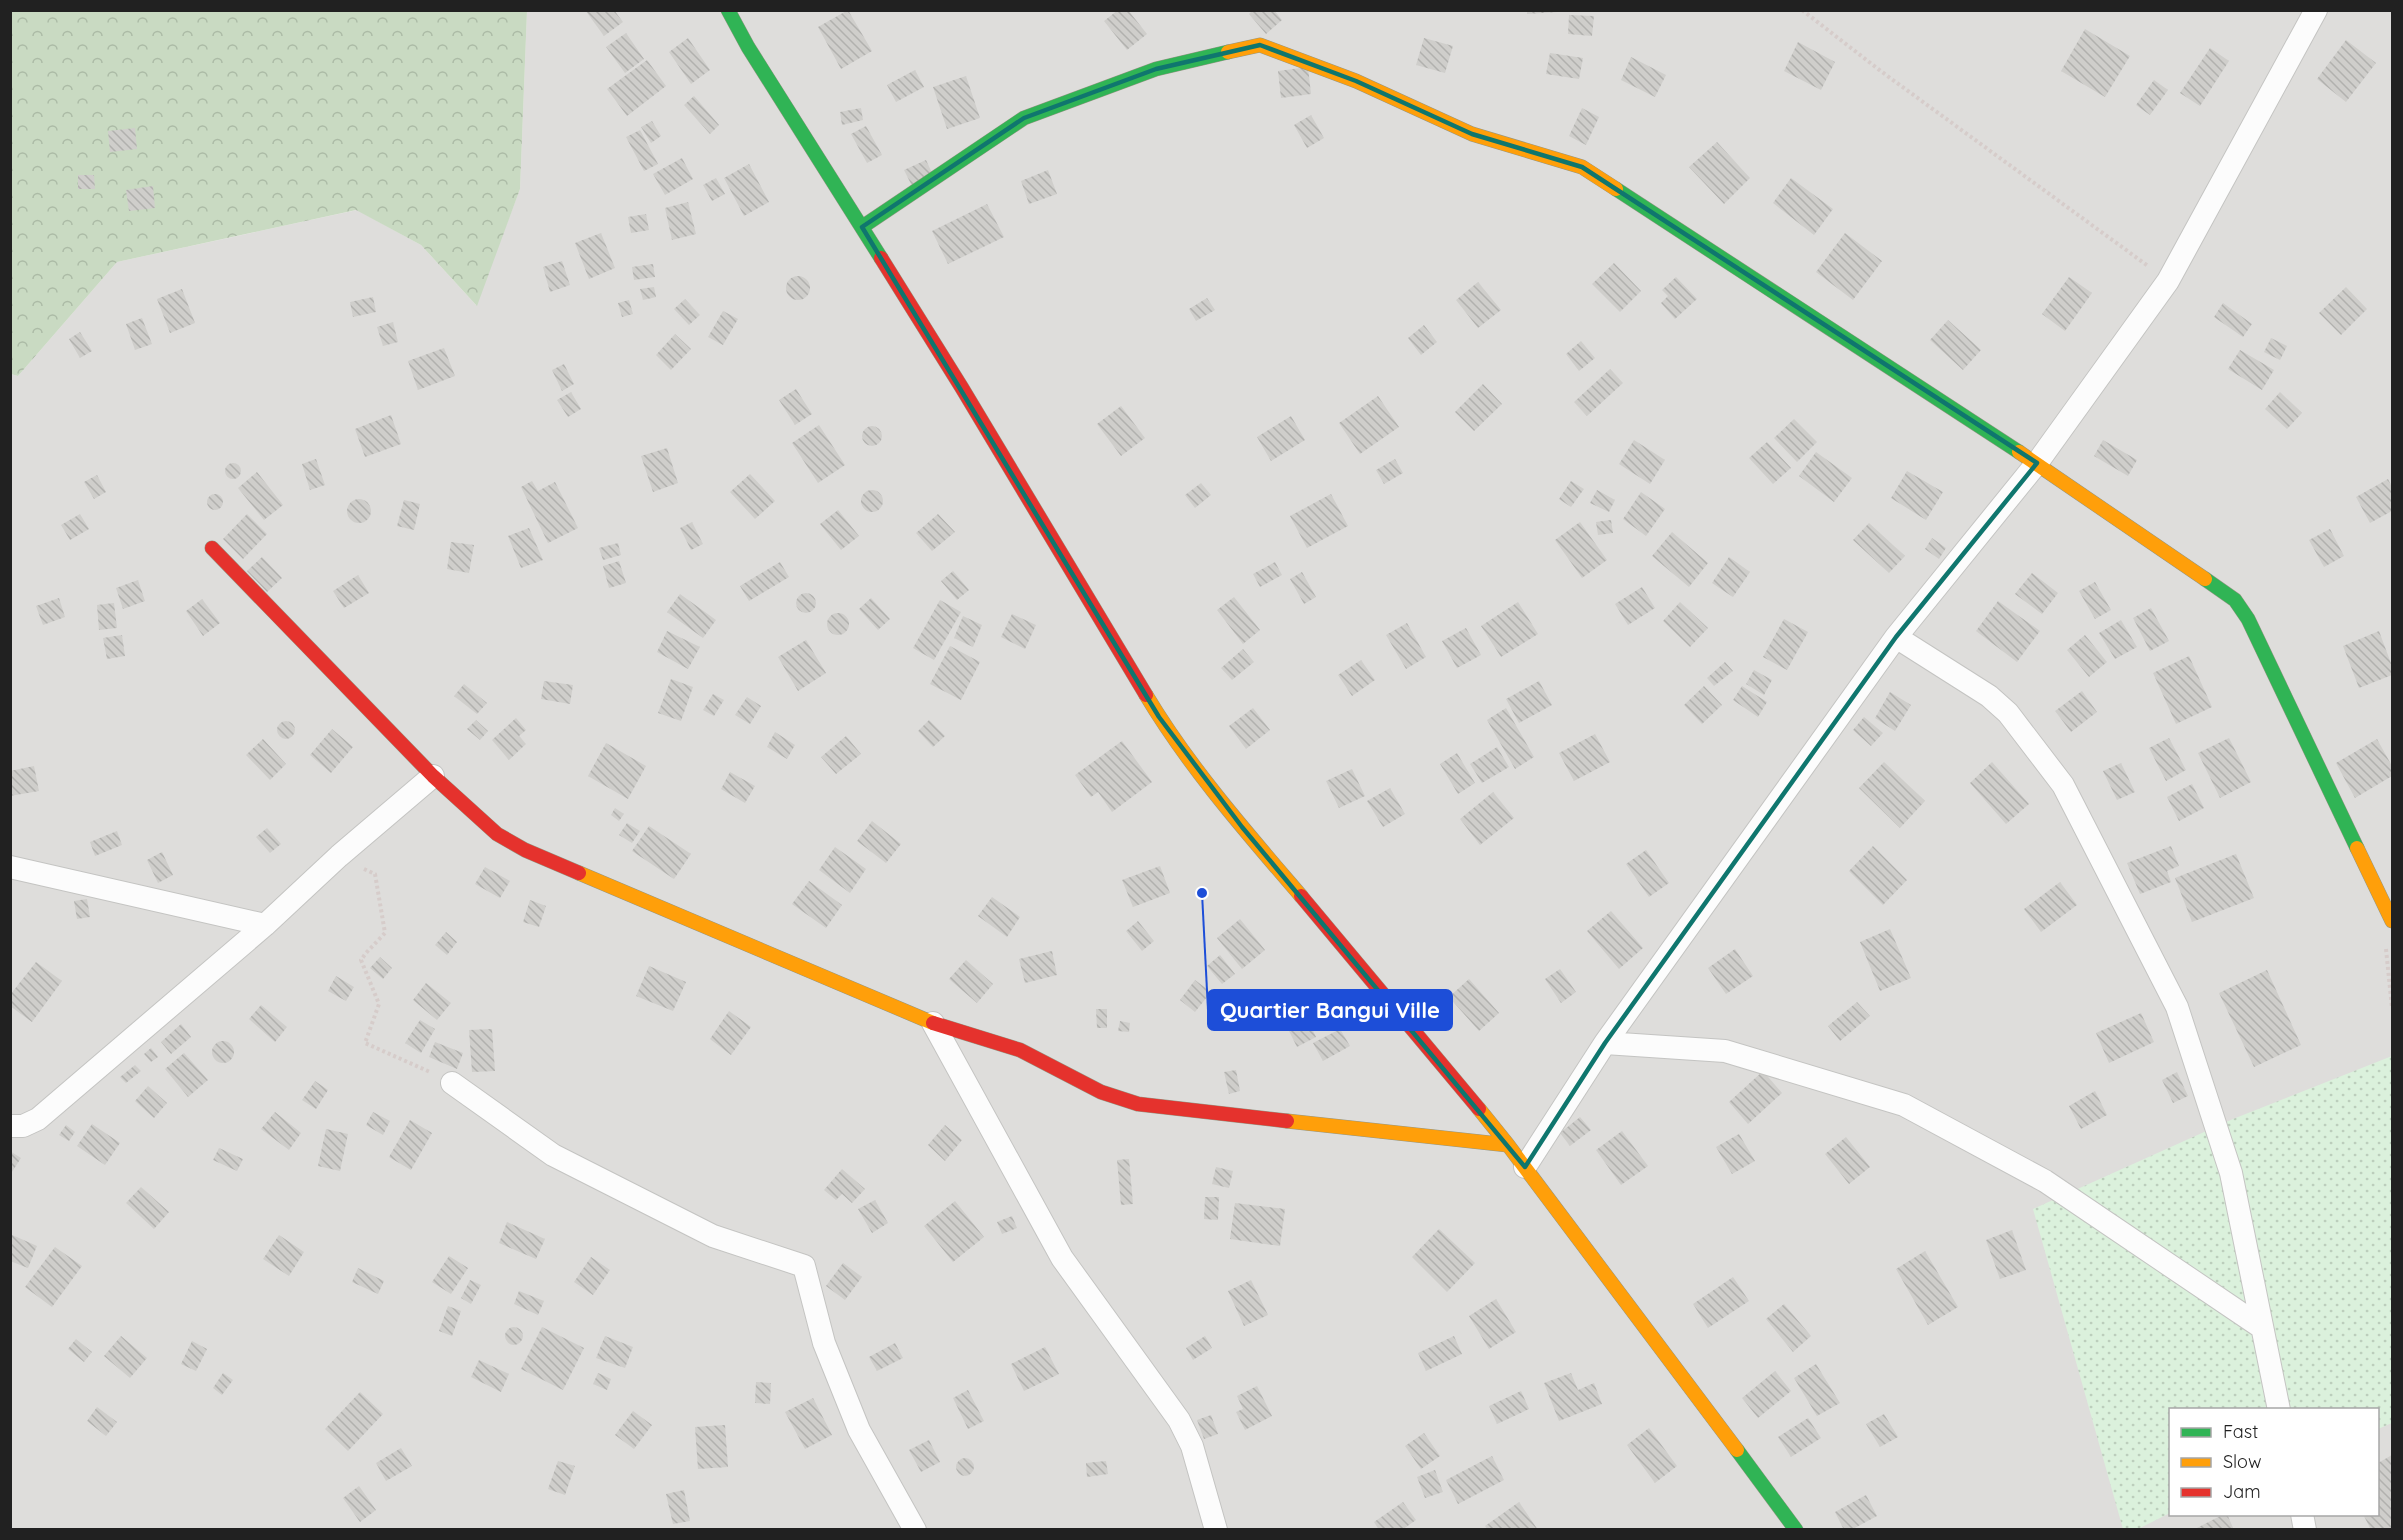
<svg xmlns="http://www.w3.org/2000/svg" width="2403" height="1540" viewBox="0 0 2403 1540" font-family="Quicksand,sans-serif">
<defs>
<pattern id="forest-crowns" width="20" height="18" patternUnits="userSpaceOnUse" patternTransform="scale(1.5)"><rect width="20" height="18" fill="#c9dac2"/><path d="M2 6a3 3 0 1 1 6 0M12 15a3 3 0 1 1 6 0" fill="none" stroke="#acbba6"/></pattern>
<pattern id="park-dots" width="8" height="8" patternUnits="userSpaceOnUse" patternTransform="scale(1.5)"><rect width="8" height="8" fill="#dbf1dc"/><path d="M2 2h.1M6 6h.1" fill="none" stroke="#bccebc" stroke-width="1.8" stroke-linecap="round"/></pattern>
<pattern id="building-back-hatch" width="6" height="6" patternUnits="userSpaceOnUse" patternTransform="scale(1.5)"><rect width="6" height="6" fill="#cfcecb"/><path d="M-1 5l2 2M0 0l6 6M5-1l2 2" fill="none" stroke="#b1b1ae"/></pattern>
</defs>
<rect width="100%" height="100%" fill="#eeedea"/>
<path fill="#dedddb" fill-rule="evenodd" d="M527,11H2392V1529L11,1530V374L18,376L117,262L357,210L421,245L476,305L520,189ZM2170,1410H2378V1514H2170Z"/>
<path fill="url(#forest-crowns)" d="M11,11H527L520,189L477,306L421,245L356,210L117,262L18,376L11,374Z"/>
<path fill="url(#park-dots)" d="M2392,1056V1423L2378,1429V1410H2170V1513L2138,1529H2123L2033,1209L2233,1119Z"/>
<path fill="url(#building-back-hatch)" d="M585,10H614L623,22L604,36Z
M848,10L872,51L841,69L818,27Z
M1118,10H1128L1147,34L1127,50L1104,21Z
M1253,10H1274L1282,20L1266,34L1249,14Z
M1527,10H1558V12L1527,14Z
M1569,15L1594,16L1592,36L1568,34Z
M2085,29L2130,56L2105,97L2061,71Z
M626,33L644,59L625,73L606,47Z
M688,38L710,70L691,84L669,52Z
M1424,38L1453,46L1445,73L1416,65Z
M2346,40L2376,63L2346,102L2317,79Z
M1798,42L1835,62L1821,90L1784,71Z
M2210,48L2229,61L2200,106L2180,93Z
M1550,53L1583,58L1579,79L1546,74Z
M1631,57L1666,75L1655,97L1621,80Z
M647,60L666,86L627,116L607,89Z
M1308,67L1311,94L1281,98L1278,71Z
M915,70L924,87L896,102L887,85Z
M966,76L980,118L947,129L933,87Z
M2154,80L2168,90L2150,115L2136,105Z
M694,96L719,125L710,134L684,105Z
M861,108L863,120L842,125L840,112Z
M1582,108L1599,117L1586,145L1569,136Z
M1311,115L1324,138L1307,148L1294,125Z
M652,121L661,136L651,143L641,127Z
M866,126L882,155L867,163L851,134Z
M135,128L137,149L110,152L108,131Z
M640,130L658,164L644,171L626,137Z
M1717,142L1750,178L1724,204L1689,167Z
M682,158L693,179L665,195L653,174Z
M926,160L933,175L912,186L904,170Z
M749,164L769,202L744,216L724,178Z
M1048,170L1057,194L1029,204L1021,181Z
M78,175H94L95,189H78Z
M716,178L725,194L712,201L703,185Z
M1791,178L1833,209L1814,235L1773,203Z
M153,186L155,208L129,211L126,190Z
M688,202L696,234L672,240L665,208Z
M987,204L1004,237L948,264L932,231Z
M646,214L649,230L631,233L628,217Z
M601,233L615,268L589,279L575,243Z
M1845,233L1882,261L1853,300L1816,272Z
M562,261L570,285L550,292L543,267Z
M1614,263L1641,291L1620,312L1592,284Z
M653,264L655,277L634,280L632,267Z
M786 288a12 12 0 1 1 24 0a12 12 0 1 1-24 0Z
M1676,277L1697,299L1675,319L1661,303L1668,296L1662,290Z
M2069,277L2092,293L2065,331L2042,314Z
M1478,282L1501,310L1478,328L1456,300Z
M654,287L656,297L643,300L640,289Z
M2346,287L2367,309L2341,335L2319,313Z
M182,289L195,323L170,333L157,299Z
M373,297L376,312L353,317L350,302Z
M1207,298L1215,310L1196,321L1189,309Z
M685,299L700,315L689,325L674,309Z
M629,300L633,314L622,317L618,303Z
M2223,303L2252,324L2243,337L2214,317Z
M723,311L738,319L723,345L708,337Z
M142,318L152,344L135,350L126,324Z
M1948,320L1981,350L1963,370L1930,340Z
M393,322L398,342L383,346L377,327Z
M1424,325L1437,342L1421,355L1408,338Z
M80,332L92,351L80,358L69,339Z
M675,334L691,349L671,370L656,355Z
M2271,338L2287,346L2280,360L2264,352Z
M1581,341L1595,358L1579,371L1566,354Z
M444,348L455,376L418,390L408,361Z
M2240,350L2274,370L2262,390L2228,369Z
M564,364L574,384L562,391L552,370Z
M1610,369L1623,383L1587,416L1574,402Z
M1483,384L1502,404L1474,431L1455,412Z
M796,389L812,414L795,425L779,400Z
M571,392L581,409L568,417L557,400Z
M2280,392L2302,413L2287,429L2265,409Z
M1378,396L1399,427L1360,454L1339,423Z
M1121,406L1145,438L1121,456L1097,424Z
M391,415L401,444L365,457L355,429Z
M1291,416L1305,440L1271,461L1257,437Z
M1794,419L1817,442L1797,462L1774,438Z
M819,425L845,465L818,483L792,443Z
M862 436a10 10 0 1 1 20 0a10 10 0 1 1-20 0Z
M1634,440L1665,460L1650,484L1619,464Z
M2103,440L2137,460L2128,476L2094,456Z
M1767,442L1791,468L1773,484L1749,458Z
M667,448L678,483L653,492L641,456Z
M1816,452L1852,478L1834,502L1799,476Z
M316,459L325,485L310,490L302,464Z
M1395,459L1403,473L1384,484L1376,470Z
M225 471a8 8 0 1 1 16 0a8 8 0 1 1-16 0Z
M1907,471L1943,492L1926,520L1891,498Z
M257,472L283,505L264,520L238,488Z
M750,474L775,501L755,519L730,492Z
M97,475L106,492L94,499L84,482Z
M2388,479L2392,487V511L2370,523L2356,497Z
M532,481L538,491L555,482L578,528L548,543L521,487Z
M1571,481L1584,489L1571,507L1559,499Z
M1201,483L1211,495L1195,508L1185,495Z
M1597,490L1615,500L1609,512L1590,503Z
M861 501a11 11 0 1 1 22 0a11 11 0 1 1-22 0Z
M1641,492L1665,509L1646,536L1623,519Z
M1331,494L1348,526L1307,548L1290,516Z
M207 502a8 8 0 1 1 16 0a8 8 0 1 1-16 0Z
M347 511a12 12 0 1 1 24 0a12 12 0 1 1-24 0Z
M404,500L420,504L414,530L397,526Z
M838,510L859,536L841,550L820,524Z
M80,514L89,529L70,540L61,525Z
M247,514L267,534L243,559L223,539Z
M938,514L955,532L932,551L916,533Z
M1611,520L1613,533L1598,535L1596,522Z
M692,522L703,544L691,550L680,528Z
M1580,522L1607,560L1582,578L1555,540Z
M1869,523L1905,556L1889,573L1853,540Z
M529,528L543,560L521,568L508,536Z
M2330,529L2344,556L2324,567L2309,540Z
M1672,532L1708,563L1689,587L1652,556Z
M1932,538L1946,548L1939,559L1925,549Z
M451,542L474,545L469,573L447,569Z
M618,543L621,555L603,560L599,548Z
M262,557L282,578L267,592L247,571Z
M1729,557L1750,572L1733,597L1712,583Z
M619,561L626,583L609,588L603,566Z
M780,562L789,577L749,601L740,586Z
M1275,562L1282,575L1260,587L1253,574Z
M953,571L969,590L957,600L941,581Z
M1302,572L1316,597L1304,604L1290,579Z
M2032,573L2058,593L2042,614L2015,594Z
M358,575L369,593L344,608L333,591Z
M138,580L145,601L123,609L116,588Z
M2095,582L2111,610L2095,619L2079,591Z
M1642,587L1655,608L1628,625L1615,604Z
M796 603a10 10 0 1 1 20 0a10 10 0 1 1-20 0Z
M680,594L716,620L703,638L667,612Z
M1234,597L1260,630L1243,644L1217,610Z
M59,598L65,617L43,625L36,606Z
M871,598L890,619L878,630L859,609Z
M202,599L220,623L203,636L186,611Z
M940,600L961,612L934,660L913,648Z
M1998,601L2040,631L2017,662L1976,631Z
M1518,602L1538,634L1501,657L1481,626Z
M1680,602L1708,628L1690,647L1663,621Z
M114,603L117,628L99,630L97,605Z
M2151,608L2169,641L2150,651L2133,618Z
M827 624a11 11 0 1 1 22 0a11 11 0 1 1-22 0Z
M1012,614L1036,625L1025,649L1001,637Z
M963,616L982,625L973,647L954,638Z
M1784,619L1808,632L1787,670L1763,657Z
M2121,620L2137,647L2115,659L2099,633Z
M1407,623L1426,657L1406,669L1386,635Z
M1466,628L1481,655L1457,668L1442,641Z
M667,631L700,647L688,669L657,652Z
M2379,631L2392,666V675L2359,688L2343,646Z
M122,635L125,656L107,659L103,638Z
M2085,635L2107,662L2089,677L2067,650Z
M806,640L826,673L798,691L778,657Z
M950,646L980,662L961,700L930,684Z
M1243,649L1254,662L1232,680L1221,668Z
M2189,656L2212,707L2176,724L2153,673Z
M1361,660L1375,680L1352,696L1338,675Z
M1725,662L1733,671L1714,686L1707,678Z
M1754,670L1772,680L1764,695L1746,684Z
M671,679L693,687L681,721L658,713Z
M544,681L573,685L570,704L541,699Z
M1539,681L1552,705L1519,723L1506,699Z
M464,684L487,703L477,714L454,696Z
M1704,686L1722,705L1702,724L1684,705Z
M1742,686L1767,702L1758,717L1733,700Z
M2082,691L2097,712L2071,732L2055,711Z
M1890,692L1911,705L1895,731L1875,718Z
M713,694L724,700L714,716L703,710Z
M747,697L761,706L750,724L735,715Z
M1253,708L1270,730L1246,749L1229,726Z
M1506,708L1534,757L1515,769L1487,720Z
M1864,717L1883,733L1871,746L1853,730Z
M516,718L526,730L519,736L526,744L509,760L492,740Z
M476,720L488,731L480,740L467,729Z
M929,720L945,736L933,747L918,731Z
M277 730a9 9 0 1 1 18 0a9 9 0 1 1-18 0Z
M332,729L353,747L331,773L310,755Z
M775,732L795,745L787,759L767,747Z
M1595,734L1610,762L1574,781L1559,753Z
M846,736L861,754L836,774L821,757Z
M2169,738L2186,770L2166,781L2149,748Z
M2229,738L2251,782L2220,798L2198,753Z
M263,739L286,764L270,780L246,755Z
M2377,739L2392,766V776L2355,798L2336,763Z
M1122,741L1152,782L1112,812L1098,792L1091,797L1075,775Z
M606,743L646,766L628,799L588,776Z
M1497,747L1509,767L1482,783L1470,764Z
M1457,753L1475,783L1458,794L1440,764Z
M1884,762L1925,801L1900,828L1859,788Z
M1992,762L2029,804L2006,824L1970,783Z
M2121,763L2135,792L2117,800L2103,771Z
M34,766L39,791L10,796V771Z
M1352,769L1365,796L1339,808L1326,781Z
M730,772L755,786L745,803L721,789Z
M2192,784L2204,808L2179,821L2167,797Z
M1390,788L1405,814L1383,827L1367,801Z
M1493,792L1514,818L1480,845L1460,819Z
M615,808L624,814L619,821L611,815Z
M872,821L901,844L886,863L857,841Z
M627,823L640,831L632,843L619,835Z
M649,826L691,854L674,879L632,851Z
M267,828L281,844L270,853L256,837Z
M117,831L122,845L95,856L90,842Z
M1873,846L1907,880L1883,905L1849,871Z
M2171,846L2179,866L2167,871L2171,882L2140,894L2127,863Z
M835,847L866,869L850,893L819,870Z
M1646,850L1669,883L1649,897L1626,864Z
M162,852L173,875L158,883L147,860Z
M2236,854L2254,898L2192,922L2175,878Z
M1160,866L1170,893L1133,907L1122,880Z
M485,867L510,881L500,898L475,884Z
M809,881L842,905L826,928L792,904Z
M2060,882L2077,905L2041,932L2024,909Z
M992,897L1020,917L1007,937L978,916Z
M87,899L90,917L77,919L74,901Z
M530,900L546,906L539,927L523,922Z
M1611,911L1643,948L1619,969L1587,931Z
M1240,919L1265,950L1242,969L1217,938Z
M1138,921L1154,941L1142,951L1126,931Z
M1890,929L1911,978L1880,991L1860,942Z
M446,932L457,942L447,955L435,945Z
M1735,949L1753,976L1726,994L1708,968Z
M1052,951L1057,975L1025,983L1019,959Z
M1220,955L1235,974L1222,984L1207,966Z
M380,957L392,968L383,979L370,968Z
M966,960L993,984L977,1003L949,979Z
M36,962L62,981L32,1022L10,1006V995Z
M649,966L686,982L673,1011L636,996Z
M1560,969L1576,992L1561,1003L1545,979Z
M2267,970L2301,1045L2254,1067L2219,993Z
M336,976L354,987L346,1001L328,991Z
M1469,979L1499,1013L1479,1031L1449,997Z
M1195,980L1211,992L1195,1012L1180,1000Z
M426,983L451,1003L437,1020L413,1000Z
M1857,1002L1870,1016L1840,1041L1828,1026Z
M261,1005L287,1027L275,1042L249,1019Z
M1096,1009H1107V1028H1097Z
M729,1011L751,1027L731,1055L710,1039Z
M2141,1013L2154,1042L2109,1063L2096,1033Z
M420,1020L435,1029L421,1053L405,1043Z
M1120,1021L1130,1023L1129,1032L1118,1031Z
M1309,1022L1316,1037L1297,1047L1289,1031Z
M181,1024L191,1037L171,1054L161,1042Z
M492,1029L495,1071L472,1072L469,1030Z
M1340,1029L1350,1046L1323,1061L1313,1043Z
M212 1052a11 11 0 1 1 22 0a11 11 0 1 1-22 0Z
M435,1042L463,1053L457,1069L429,1057Z
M151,1048L158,1057L151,1062L144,1054Z
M184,1053L208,1080L188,1097L165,1069Z
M135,1065L141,1071L126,1083L120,1077Z
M1236,1070L1240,1091L1229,1094L1224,1072Z
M1763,1071L1782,1093L1748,1124L1729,1102Z
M2177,1072L2188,1096L2173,1103L2162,1080Z
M315,1081L328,1090L316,1109L302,1100Z
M148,1086L167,1103L154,1118L135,1101Z
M2095,1091L2107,1115L2081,1129L2069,1106Z
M275,1112L301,1133L289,1150L261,1129Z
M373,1112L390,1121L383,1135L366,1125Z
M1580,1117L1591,1130L1570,1146L1560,1133Z
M410,1120L432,1133L411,1170L389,1157Z
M92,1124L120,1143L105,1165L77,1146Z
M66,1125L75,1132L69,1141L59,1135Z
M945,1125L962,1140L945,1161L928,1145Z
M326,1129L348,1134L340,1171L318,1166Z
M1622,1131L1648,1166L1621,1185L1596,1150Z
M1739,1134L1755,1161L1732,1174L1716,1147Z
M1846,1137L1870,1167L1849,1184L1825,1154Z
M219,1148L243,1159L237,1171L213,1160Z
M10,1151L21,1158L10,1175Z
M1129,1159L1133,1204L1121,1205L1117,1160Z
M1216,1167L1233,1171L1229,1188L1212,1184Z
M842,1169L865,1189L852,1203L842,1194L836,1200L824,1190Z
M141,1187L169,1212L154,1229L126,1203Z
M1205,1197H1219L1218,1220L1204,1219Z
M875,1200L888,1223L872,1233L858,1209Z
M955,1201L984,1237L953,1262L924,1226Z
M1235,1203L1285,1209L1280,1246L1230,1239Z
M1012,1216L1017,1228L1002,1234L997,1222Z
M507,1222L545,1239L536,1259L499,1243Z
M1439,1229L1475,1263L1447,1292L1412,1257Z
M2012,1230L2026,1270L2000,1279L1986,1240Z
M10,1234L37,1246L28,1268L10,1261Z
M279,1235L304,1252L289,1276L263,1259Z
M55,1247L82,1266L52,1307L25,1287Z
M1925,1251L1958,1307L1928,1325L1896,1269Z
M449,1256L468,1268L451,1294L432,1282Z
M591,1257L610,1270L593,1295L574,1282Z
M843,1263L862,1277L845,1300L826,1286Z
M358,1268L384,1281L378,1294L352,1282Z
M1733,1277L1749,1301L1708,1328L1693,1304Z
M470,1280L481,1285L471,1304L461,1298Z
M1251,1280L1268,1315L1244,1326L1228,1291Z
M519,1291L544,1301L538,1315L514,1304Z
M1496,1299L1516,1332L1489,1349L1469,1316Z
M1784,1304L1811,1336L1793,1352L1766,1319Z
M448,1306L461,1311L452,1336L439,1331Z
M505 1336a9 9 0 1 1 18 0a9 9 0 1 1-18 0Z
M542,1327L584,1348L563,1390L521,1369Z
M121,1336L147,1358L130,1378L104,1356Z
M605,1336L633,1347L625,1368L596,1358Z
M1205,1336L1212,1348L1193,1360L1186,1348Z
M1454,1336L1462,1354L1426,1371L1418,1353Z
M76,1339L92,1352L84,1362L68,1349Z
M192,1341L207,1349L196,1371L181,1364Z
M895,1343L903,1358L877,1371L869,1357Z
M1045,1347L1059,1374L1024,1391L1011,1364Z
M479,1360L509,1374L501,1392L471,1377Z
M1816,1364L1840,1403L1817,1416L1794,1378Z
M1775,1371L1791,1391L1758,1418L1742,1398Z
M223,1373L233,1380L222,1395L213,1388Z
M598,1373L611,1379L607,1390L593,1384Z
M1571,1373L1578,1390L1594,1383L1602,1404L1559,1421L1544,1383Z
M756,1382L771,1383L770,1404L755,1403Z
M1257,1386L1272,1416L1245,1430L1236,1412L1243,1409L1237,1396Z
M968,1390L984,1421L968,1429L953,1398Z
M1521,1391L1529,1409L1497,1424L1489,1406Z
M360,1392L383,1414L348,1451L325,1429Z
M813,1398L832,1435L805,1449L785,1412Z
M97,1407L117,1422L106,1436L87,1421Z
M633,1411L652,1425L634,1449L615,1435Z
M1884,1414L1898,1437L1880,1447L1866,1424Z
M1211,1415L1218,1434L1204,1439L1197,1420Z
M1808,1418L1821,1438L1791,1457L1778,1437Z
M725,1425L728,1467L698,1469L695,1427Z
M1649,1428L1677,1466L1655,1483L1627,1445Z
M1424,1433L1440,1456L1421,1469L1405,1446Z
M929,1440L940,1462L921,1472L909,1450Z
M401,1448L412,1466L386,1481L376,1463Z
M2392,1455V1530H2371L2363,1514H2378V1463Z
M1492,1456L1504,1480L1458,1504L1446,1480Z
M956 1467a9 9 0 1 1 18 0a9 9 0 1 1-18 0Z
M558,1461L575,1466L565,1495L548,1489Z
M1106,1461L1108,1474L1087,1477L1086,1463Z
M1435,1470L1443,1492L1425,1498L1417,1477Z
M359,1486L376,1510L360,1522L343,1498Z
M684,1490L690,1521L673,1524L666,1494Z
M1866,1495L1877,1516L1851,1530H1844L1835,1512Z
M1403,1502L1416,1520L1402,1530H1379L1374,1522Z
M1519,1502L1538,1530H1488L1485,1526Z
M2224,1514H2227L2234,1530H2193Z"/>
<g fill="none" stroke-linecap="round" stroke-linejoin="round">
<g stroke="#c4c4c2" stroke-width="24">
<path id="street" d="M1896,637L1989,696L2008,713L2063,785L2177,1007L2231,1173L2279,1410
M10,867L265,925
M933,1023L1062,1258L1179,1420L1192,1446L1216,1530
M1605,1043L1725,1051L1904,1105L2045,1181L2261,1327
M452,1083L553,1155L713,1236L804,1266L824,1343L859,1430L915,1530
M10,1126H23L38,1119L265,925L339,856L433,776
M1525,1167L1605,1043L1896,637L2037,463L2168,281L2316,10
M2302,1514L2305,1530"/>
</g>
<g stroke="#949784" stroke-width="15">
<path id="fast" d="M728,10L748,47L881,258
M1616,189L2019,452
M862,227L1024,118L1156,69L1228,52
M2205,579L2235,600L2248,619L2357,848
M1737,1450L1796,1530"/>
</g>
<g stroke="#949784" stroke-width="15">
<path id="slow" d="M1228,52L1260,45L1356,81L1472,134L1582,167L1616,189
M2019,452L2205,579
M1146,695C1189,767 1247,833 1301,896
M2357,848L2392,921
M579,873L933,1023
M1479,1109L1508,1145L1737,1450
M1287,1121L1508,1145"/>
</g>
<g stroke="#949784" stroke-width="15">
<path id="jam" d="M881,258L962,388L1146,695
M212,548L433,776L497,834L525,850L579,873
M1301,896L1479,1109
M933,1023L1020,1050L1101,1092L1138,1104L1287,1121"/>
</g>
<path stroke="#d6ccca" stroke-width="4" stroke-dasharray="3 3" stroke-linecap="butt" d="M1802,10L1882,72L2148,266
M364,869L375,874L385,933L366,953L361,960L379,1004L365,1043L430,1072
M2386,949L2392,1008"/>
<use href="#street" stroke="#fcfcfc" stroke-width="22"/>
<use href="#fast" stroke="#30b455" stroke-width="14"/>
<use href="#slow" stroke="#ff9f0a" stroke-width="14"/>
<use href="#jam" stroke="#e5322d" stroke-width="14"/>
</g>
<path fill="none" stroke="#0f766e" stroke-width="4.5" stroke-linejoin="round" d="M1260,45L1356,81L1472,134L1582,167L2037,463L1896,637L1605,1043L1525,1167L1242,827L1159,717L862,227L1024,118L1156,69Z"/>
<path fill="none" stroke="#1d4ed8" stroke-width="2" d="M1202 893L1208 1010"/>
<circle fill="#1d4ed8" stroke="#fff" stroke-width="2" cx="1202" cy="893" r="6"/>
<rect fill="#1d4ed8" stroke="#1d4ed8" stroke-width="2" x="1208" y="990" width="244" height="40" rx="6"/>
<g font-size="22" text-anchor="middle" font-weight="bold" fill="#fff">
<text x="1330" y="1018">Quartier Bangui Ville</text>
</g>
<rect width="2403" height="1540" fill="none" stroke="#212121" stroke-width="24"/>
<rect x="2169" y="1408" width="210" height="108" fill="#ffffff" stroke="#a6a6a6" stroke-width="1.5"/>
<rect x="2181" y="1428" width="30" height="9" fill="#30b455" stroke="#a6a6a6" stroke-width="1.5"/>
<text x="2223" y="1438" font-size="18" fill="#212121">Fast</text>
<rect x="2181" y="1458" width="30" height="9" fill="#ff9f0a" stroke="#a6a6a6" stroke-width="1.5"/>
<text x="2223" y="1468" font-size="18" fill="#212121">Slow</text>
<rect x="2181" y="1488" width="30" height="9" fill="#e5322d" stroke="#a6a6a6" stroke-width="1.5"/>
<text x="2223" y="1498" font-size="18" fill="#212121">Jam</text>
</svg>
